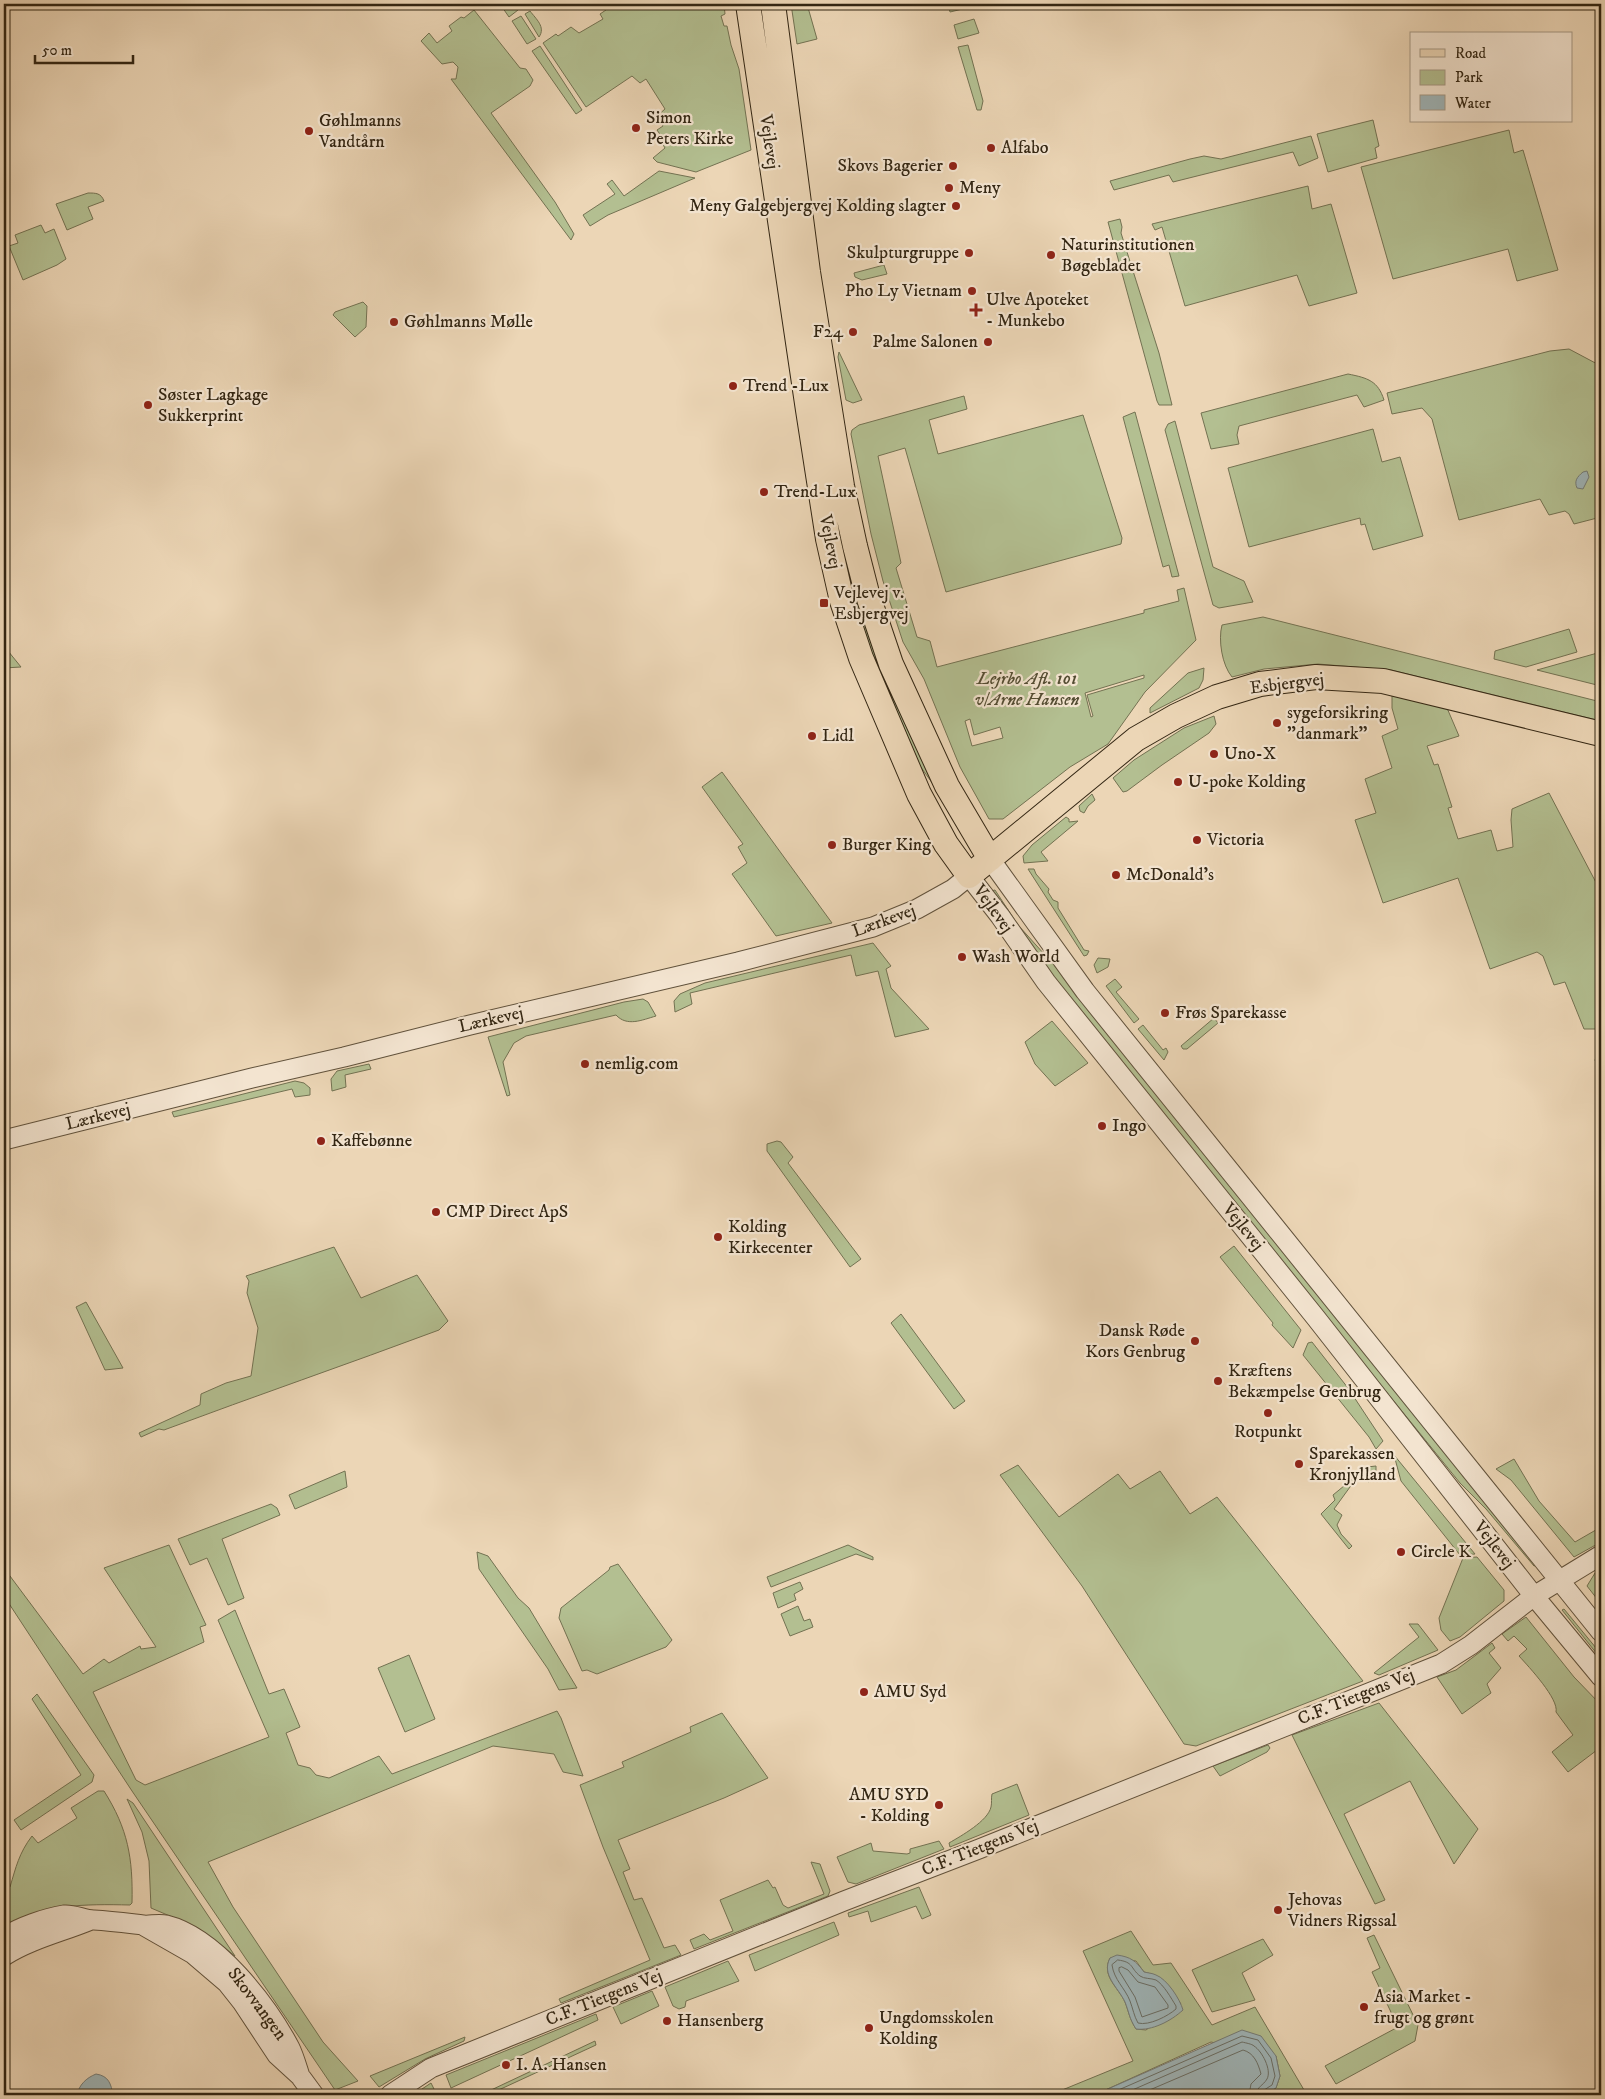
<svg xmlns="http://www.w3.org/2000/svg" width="1605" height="2099" viewBox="0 0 1605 2099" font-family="'IM FELL DW Pica',serif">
<rect width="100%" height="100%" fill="#ecd6b6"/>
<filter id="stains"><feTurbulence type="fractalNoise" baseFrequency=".004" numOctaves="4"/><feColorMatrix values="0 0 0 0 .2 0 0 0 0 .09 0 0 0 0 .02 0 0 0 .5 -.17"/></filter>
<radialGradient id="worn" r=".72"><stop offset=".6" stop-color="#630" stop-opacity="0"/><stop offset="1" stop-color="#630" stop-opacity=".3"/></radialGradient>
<path fill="#b3bf91" stroke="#737252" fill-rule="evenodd" d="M500,4H514L518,10L509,17Z
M602,4H724L725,14L721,16L724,26H727L731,45L739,69L751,150L696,172L657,162L653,158L665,148L662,143L664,140L657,130L663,126L657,116L665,109L646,79L640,83L632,76L586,107L543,43L556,34L558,36L571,27L579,33L603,19L600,14L606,10Z
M791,4H807L817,39L797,44Z
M948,4H971V7L950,12Z
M474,10L520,68L526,69L533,80L530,86L491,113L555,202L574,234L571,240L451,79H456L458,67L453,62L442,64L421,41L429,33L437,43L452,31L449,26L461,17L464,18Z
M530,11C536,19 546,27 539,37L525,14Z
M521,16L536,39L527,44L512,21Z
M974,19L979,33L958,39L954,25Z
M968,45L983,101L981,110H977L958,47Z
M540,46L582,110L576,114L532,51Z
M1373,120L1379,146L1375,148L1377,158L1328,172L1317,134Z
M1509,130L1514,153L1523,150L1558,270L1517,281L1508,249L1393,279L1361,167Z
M1311,136L1318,158L1299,166L1293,152L1173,182L1169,175L1114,190L1110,181L1190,159L1204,156L1221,159Z
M659,171L695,178L608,215L590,226L583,215L615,194L607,184L612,180L624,196Z
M1308,186L1312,209L1331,204L1357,293L1309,306L1297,275L1185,306L1162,227L1155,230L1152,224Z
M88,193C96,193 101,193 104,201L88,207L93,219L67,230L56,204Z
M1120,219L1122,227L1121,233L1159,353L1172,405H1159L1157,401L1108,222Z
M41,225L45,233L54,229L66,259L57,265L23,280L9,246L18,243L15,235Z
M884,265L887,274L862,280L855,277L854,273Z
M363,302L367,306L366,327L355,337L333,315L335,312Z
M1569,349L1601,366V517L1574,524L1569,514L1565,511L1549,515L1540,499L1459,520L1432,419L1422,408L1392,414L1387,393L1550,351Z
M839,352L862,400L853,403L846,400L838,357Z
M1348,374C1368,378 1378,381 1384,400L1364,407L1357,395L1239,426L1237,435L1239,444L1211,449L1201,413Z
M964,396L967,409L929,420L938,454L1083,415L1122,538L1121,544L946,592L905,448L878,456L901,563L896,568L917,637L930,641L937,667L1144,613V610L1179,601L1177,590L1184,588L1196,640L1145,692L1108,744L1070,767L1003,819H989L960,767L924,679L903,642L883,581L871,534L851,434L852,430L859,425ZM1144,675V678L1087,695L1093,716L1091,717L1085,693ZM970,719L974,735L1000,727L1003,738L972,746L965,721Z
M1135,412L1179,576L1172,577L1169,565L1163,567L1123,417Z
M1175,421L1213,567L1244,581L1253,602L1219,608L1213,605L1165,430L1168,424Z
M1373,429L1382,462L1400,457L1423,536L1373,550L1365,524L1361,525L1360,518L1249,547L1228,468Z
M827,443L938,791L915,759L877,669L854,602L840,547Z
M1263,617L1601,702V721L1391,670L1318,664L1264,669L1232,677C1222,665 1218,640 1222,625Z
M1569,629L1577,652L1526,667L1494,659L1495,651Z
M4,646L21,667L4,668Z
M1601,652V686L1537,670Z
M1204,668L1203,680L1199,688L1150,713V708L1188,673Z
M1392,695L1447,708L1459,736L1427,746L1434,765L1438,764L1452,807L1448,808L1458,839L1491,830L1497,851L1513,847L1511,820L1512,809L1549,793L1601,892V1029H1584L1565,982L1554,985L1543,956L1537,952L1490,969L1458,878L1383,903L1355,820L1376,813L1365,779L1392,768L1382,736L1398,729L1392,708Z
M1214,716L1216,724L1209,733L1162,765L1127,791L1123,792L1113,778L1134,760L1184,728Z
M722,772L832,923L776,936L732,874L747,863L738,847L743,844L702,787Z
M1092,794L1095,800L1088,806L1084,813L1080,811L1079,806Z
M1066,817L1069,819V822L1078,821L1041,852L1048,861L1024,863L1023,856L1032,845Z
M1028,869H1034L1036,874L1049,889L1048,892L1053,900L1058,902V908L1084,950L1089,951L1087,955L1084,956Z
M995,890L1018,925L1054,965L1537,1565L1534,1566L1486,1509L1460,1483L1078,1010L991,891Z
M873,943L891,966L886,969L891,988L929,1029L895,1037L878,971L856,976L851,955L690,993L692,1004L675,1012L674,1001L680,994L705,983Z
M1098,958L1110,959L1108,967L1097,973L1094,965Z
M1115,979L1122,987L1116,992L1139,1019L1134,1023L1106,986Z
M643,999L648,1002L656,1016C642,1020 627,1027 616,1015L526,1036L514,1043L503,1062L510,1095L507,1096L488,1037L624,1002Z
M1214,1018L1218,1023L1187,1049H1183L1181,1046Z
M1052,1021L1088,1063L1055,1086L1035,1064L1025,1042Z
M1143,1025L1163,1050L1166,1048L1168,1052L1164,1060L1138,1029Z
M1601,1046V1075L1595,1060Z
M369,1064L371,1069L345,1075L346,1087L332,1091L331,1079L337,1071Z
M295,1081L304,1083L310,1088V1095L295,1097L292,1089L174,1117L172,1112Z
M777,1141L781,1142L793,1157L788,1163L861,1259L850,1267L767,1151V1144Z
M1234,1246L1301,1330L1293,1348L1272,1325L1273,1323L1220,1257Z
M334,1247L361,1298L417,1275L448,1321L439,1330C348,1364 255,1396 164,1430L159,1429L141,1437L139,1433L200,1405L201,1394L226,1383L251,1376L258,1328L247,1293L249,1281L246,1276Z
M86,1302L123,1368L105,1370L76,1307Z
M901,1314L965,1401L954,1409L891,1323Z
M1312,1342L1348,1388L1383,1441L1376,1449L1369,1437L1303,1355L1308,1343Z
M1394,1455L1475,1554L1460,1555L1401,1481Z
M1514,1459L1539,1501L1575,1542L1601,1527V1542L1574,1557L1511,1480L1496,1469Z
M1018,1465L1059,1517L1118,1474L1130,1489L1160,1471L1190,1514L1217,1497L1363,1681L1196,1746L1184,1744L1082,1586L1000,1475Z
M1376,1466V1471L1369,1482L1358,1476L1334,1509L1342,1515L1337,1525L1341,1534L1352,1546L1349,1549L1321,1514L1335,1500L1333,1495L1367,1467Z
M345,1471L347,1487L295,1509L289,1495Z
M271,1504L277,1508L280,1515L222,1539L244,1598L228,1605L207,1558L190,1565L178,1539Z
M169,1545L206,1625L200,1627L204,1642L93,1692L136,1780L145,1785L269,1737L218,1620L235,1610L269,1694L284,1689L300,1727L286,1733L298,1765L310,1768L316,1775L329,1778L379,1756L392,1774L557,1711L561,1718L583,1776L563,1772L554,1754L493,1746L208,1862L233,1907L323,2042L358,2081L335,2090L132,1791L4,1596V1568L83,1674L104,1659L109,1663L140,1646L141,1649L156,1647L104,1568Z
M848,1545L873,1557V1560L856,1554L771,1587L767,1577Z
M477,1552L488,1556L518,1598L529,1608L577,1688L559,1690L548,1669L479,1569Z
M1477,1557L1504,1590V1601L1460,1637L1450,1641L1441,1630L1439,1618L1463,1558Z
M618,1564L672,1640L666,1647L597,1674L587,1670L582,1671L559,1618L561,1608L609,1570L610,1567Z
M1601,1569V1604L1587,1586L1595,1573Z
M800,1582L803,1589L794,1594L796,1600L778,1608L773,1593Z
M798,1606L804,1621L810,1619L813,1627L790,1636L781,1614Z
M1564,1609L1601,1654V1659L1562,1610Z
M1526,1617L1574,1677L1601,1705V1747L1568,1772L1552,1752L1573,1735L1556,1712C1559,1699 1529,1667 1519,1656L1527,1649L1514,1636L1508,1641L1502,1634Z
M1409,1624H1418L1438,1650L1379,1675L1374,1673L1419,1637Z
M1492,1643L1495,1648L1489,1653L1501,1668L1487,1684L1491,1693L1462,1714L1437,1677L1456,1670Z
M409,1655L435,1719L405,1732L378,1668Z
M37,1694L94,1775L92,1782L21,1830L14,1820L81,1775L32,1699Z
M1379,1703L1478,1829L1454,1864L1410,1781L1344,1814L1385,1900L1375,1904L1292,1735Z
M722,1713L768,1778L724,1798L618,1840L630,1869L623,1872L634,1900L642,1898L664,1948L675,1945L681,1955L561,2003L559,1999L650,1960L603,1847L580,1785L624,1767L622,1762L691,1732L690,1727Z
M1268,1745L1270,1748L1267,1752L1220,1776L1213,1766Z
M1017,1784L1029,1815L950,1847L949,1843C961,1836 988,1821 991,1807C992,1803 991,1798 992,1794Z
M98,1791H104C128,1829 133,1858 132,1903L130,1905C84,1904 46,1904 4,1926V1890L10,1887C16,1867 19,1853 32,1836L38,1843L77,1818L71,1808Z
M127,1799L133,1803L235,1956L198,1928L151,1908L149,1861L142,1832Z
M939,1841L944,1849L856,1884L848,1882L837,1857L871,1843L873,1851L907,1854L910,1853V1849Z
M811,1862L820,1864L830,1891L828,1896L694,1949L690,1940L704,1934L710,1940L733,1931L720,1900L768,1880L773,1888L775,1887L783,1905L788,1908L824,1894Z
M919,1887L931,1915L922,1919L916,1906L871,1922L868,1911L849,1917L848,1913Z
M834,1922L839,1935L755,1971L749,1955Z
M1131,1931L1153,1965L1171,1963L1212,2025L1255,2007L1307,2095H1264L1276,2088L1280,2076L1276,2056L1211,2042L1101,2092L1090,2095H1050L1133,2061L1083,1951ZM1110,1958L1136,1961L1144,1972C1166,1977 1168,1987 1181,2004L1146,2030L1136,2029C1129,2018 1129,2012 1125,2002C1118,1987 1101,1976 1110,1958Z
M1374,1935L1418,2025L1415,2041L1336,2084L1325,2066L1398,2027L1372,1972L1380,1968L1367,1938Z
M1263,1939L1273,1955L1242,1973L1255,2000L1212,2012L1192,1970Z
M728,1961L739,1981L686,2001L685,2007L679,2009L673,2006L665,1987Z
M652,1991L659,2006L621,2024L613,2007Z
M596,2014L598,2020L451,2088L446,2075Z
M465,2037L464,2041L425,2059L379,2087L370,2076Z
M595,2041L596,2045L490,2094L489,2091Z
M431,2083L437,2095H413Z"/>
<path fill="#9fb6ba" stroke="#747c77" d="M1587,471L1589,477L1583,489L1577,488C1574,481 1577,477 1583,472Z
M1117,1955C1131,1957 1136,1961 1144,1972C1148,1973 1152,1973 1156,1975C1167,1979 1180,1999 1183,2010C1171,2021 1152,2031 1136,2029C1129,2018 1129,2012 1125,2002C1118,1987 1101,1975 1110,1958Z
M1242,2030L1261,2036L1276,2056L1280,2076L1276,2088L1264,2095H1090L1101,2092Z
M96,2074C109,2076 111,2084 113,2095H77C79,2085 86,2078 96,2074Z"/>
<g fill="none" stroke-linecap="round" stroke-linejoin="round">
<path stroke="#696e66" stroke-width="1" d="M1118,1960C1134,1962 1130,1968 1140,1976C1144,1979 1151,1978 1156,1980C1164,1985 1171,1998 1176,2006V2009C1168,2016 1149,2026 1138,2023C1134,2016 1133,2009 1130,2001C1125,1988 1114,1980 1112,1965Z
M1122,1967L1128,1970L1138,1982L1155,1987L1168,2005V2008L1142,2017L1135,1997L1119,1971V1968Z
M1107,2095L1242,2036L1258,2040L1271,2058L1275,2076L1272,2085L1264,2090L1263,2095
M1121,2095L1242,2042C1246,2043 1252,2044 1254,2046C1262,2051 1272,2070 1267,2079C1263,2086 1257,2086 1256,2095
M1138,2095L1243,2050C1254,2053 1258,2063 1261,2074L1251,2084L1249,2095"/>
<g stroke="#61523c" stroke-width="21">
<path id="minor" d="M990,859L1085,991L1601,1632
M4,1140L252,1078L344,1057L470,1025L738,962L873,927L917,909L953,889L969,876L1000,916L1046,982L1316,1318L1534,1596L1601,1677
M144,1926L193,1954L227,1983L242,2002L277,2055L300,2076L314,2095
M4,1937C20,1927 45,1918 64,1915C74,1914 84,1920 94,1920C111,1921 126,1923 143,1925C150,1926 158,1923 166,1925C215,1937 267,2004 290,2048C294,2056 297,2067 300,2076
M4,1956C31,1939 62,1932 91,1920
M390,2095L431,2068L844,1901L979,1849L1441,1664L1471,1645L1534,1596L1601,1555"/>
</g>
<g stroke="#332613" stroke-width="26">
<path id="major" d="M748,4L808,410L828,539L842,601L861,658L919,794L946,844L969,876L1136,739L1176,716L1217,697L1260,684L1316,677L1383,681L1601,734
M773,4L808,272L842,486L855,546L867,593L891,664L947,786L990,859"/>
</g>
<use href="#minor" stroke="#f3e4d0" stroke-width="19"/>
<use href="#major" stroke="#ecd6b6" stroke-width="24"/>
</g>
<g fill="#8f2418" stroke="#f3e4d0" stroke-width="2">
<circle cx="636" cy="128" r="5"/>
<circle cx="309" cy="131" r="5"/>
<circle cx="991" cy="148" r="5"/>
<circle cx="953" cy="166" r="5"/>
<circle cx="949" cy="188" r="5"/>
<circle cx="956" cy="206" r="5"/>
<circle cx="969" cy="253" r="5"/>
<circle cx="1051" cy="255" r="5"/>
<circle cx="972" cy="291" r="5"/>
<path d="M973.5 302.5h5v5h5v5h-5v5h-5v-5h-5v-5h5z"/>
<circle cx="394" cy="322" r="5"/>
<circle cx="853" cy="332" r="5"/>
<circle cx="988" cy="342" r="5"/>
<circle cx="733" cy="386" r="5"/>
<circle cx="148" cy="405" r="5"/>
<circle cx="764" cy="492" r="5"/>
<rect x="819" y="598" width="10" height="10" rx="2.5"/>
<circle cx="1277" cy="723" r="5"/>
<circle cx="812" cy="736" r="5"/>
<circle cx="1214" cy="754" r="5"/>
<circle cx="1178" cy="782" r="5"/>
<circle cx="1197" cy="840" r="5"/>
<circle cx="832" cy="845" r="5"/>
<circle cx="1116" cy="875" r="5"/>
<circle cx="962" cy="957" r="5"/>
<circle cx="1165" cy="1013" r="5"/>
<circle cx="585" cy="1064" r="5"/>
<circle cx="1102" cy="1126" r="5"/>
<circle cx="321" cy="1141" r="5"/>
<circle cx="436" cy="1212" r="5"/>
<circle cx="718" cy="1237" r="5"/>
<circle cx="1195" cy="1341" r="5"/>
<circle cx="1218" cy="1381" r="5"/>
<circle cx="1268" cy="1413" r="5"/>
<circle cx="1299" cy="1464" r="5"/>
<circle cx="1401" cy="1552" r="5"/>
<circle cx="864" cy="1692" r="5"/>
<circle cx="939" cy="1805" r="5"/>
<circle cx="1278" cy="1910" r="5"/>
<circle cx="1364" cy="2007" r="5"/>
<circle cx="667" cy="2021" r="5"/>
<circle cx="869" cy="2028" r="5"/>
<circle cx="506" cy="2065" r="5"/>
</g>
<g text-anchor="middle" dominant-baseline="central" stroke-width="4.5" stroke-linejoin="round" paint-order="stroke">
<g font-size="18" fill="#332613" stroke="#f3e4d0" text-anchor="start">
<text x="646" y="118">Simon<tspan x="646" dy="21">Peters Kirke</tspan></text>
<text x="319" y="121">Gøhlmanns<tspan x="319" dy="21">Vandtårn</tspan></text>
<text x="1001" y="148">Alfabo</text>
<text x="943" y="166" text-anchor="end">Skovs Bagerier</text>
<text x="959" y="188">Meny</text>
<text x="946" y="206" text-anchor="end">Meny Galgebjergvej Kolding slagter</text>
<text x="1061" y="245">Naturinstitutionen<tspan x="1061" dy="21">Bøgebladet</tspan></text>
<text x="959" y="253" text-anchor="end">Skulpturgruppe</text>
<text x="962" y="291" text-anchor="end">Pho Ly Vietnam</text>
<text x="986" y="300">Ulve Apoteket<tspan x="986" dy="21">- Munkebo</tspan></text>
<text x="404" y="322">Gøhlmanns Mølle</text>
<text x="843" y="332" text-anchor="end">F24</text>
<text x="978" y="342" text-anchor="end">Palme Salonen</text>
<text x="743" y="386">Trend -Lux</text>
<text x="158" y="395">Søster Lagkage<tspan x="158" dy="21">Sukkerprint</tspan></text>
<text x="774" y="492">Trend-Lux</text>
<text x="834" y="593">Vejlevej v.<tspan x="834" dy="21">Esbjergvej</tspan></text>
<text x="1287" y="713">sygeforsikring<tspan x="1287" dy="21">"danmark"</tspan></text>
<text x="822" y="736">Lidl</text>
<text x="1224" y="754">Uno-X</text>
<text x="1188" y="782">U-poke Kolding</text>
<text x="1207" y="840">Victoria</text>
<text x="842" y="845">Burger King</text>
<text x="1126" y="875">McDonald's</text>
<text x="972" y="957">Wash World</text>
<text x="1175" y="1013">Frøs Sparekasse</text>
<text x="595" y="1064">nemlig.com</text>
<text x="1112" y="1126">Ingo</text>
<text x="331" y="1141">Kaffebønne</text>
<text x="446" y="1212">CMP Direct ApS</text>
<text x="728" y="1227">Kolding<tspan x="728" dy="21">Kirkecenter</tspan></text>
<text x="1185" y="1331" text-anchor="end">Dansk Røde<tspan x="1185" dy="21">Kors Genbrug</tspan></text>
<text x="1228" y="1371">Kræftens<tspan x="1228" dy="21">Bekæmpelse Genbrug</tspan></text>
<text x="1268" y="1432" text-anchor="middle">Rotpunkt</text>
<text x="1309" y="1454">Sparekassen<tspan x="1309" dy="21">Kronjylland</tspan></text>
<text x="1411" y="1552">Circle K</text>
<text x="874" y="1692">AMU Syd</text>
<text x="929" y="1795" text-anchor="end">AMU SYD<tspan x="929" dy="21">- Kolding</tspan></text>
<text x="1288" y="1900">Jehovas<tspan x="1288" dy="21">Vidners Rigssal</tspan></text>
<text x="1374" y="1997">Asia Market -<tspan x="1374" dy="21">frugt og grønt</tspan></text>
<text x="879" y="2018">Ungdomsskolen<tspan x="879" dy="21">Kolding</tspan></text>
<text x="677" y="2021">Hansenberg</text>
<text x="516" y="2065">I. A. Hansen</text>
</g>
<g font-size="18" fill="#332613" stroke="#f3e4d0">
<text transform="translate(769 142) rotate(82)">Vejlevej</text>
<text transform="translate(830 542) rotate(79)">Vejlevej</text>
<text transform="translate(1287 684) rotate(-7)">Esbjergvej</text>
<text transform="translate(993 909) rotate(54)">Vejlevej</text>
<text transform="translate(884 921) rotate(-20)">Lærkevej</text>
<text transform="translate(491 1020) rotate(-13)">Lærkevej</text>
<text transform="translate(98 1117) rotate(-14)">Lærkevej</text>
<text transform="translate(1243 1227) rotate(51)">Vejlevej</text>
<text transform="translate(1494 1545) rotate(52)">Vejlevej</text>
<text transform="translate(1356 1697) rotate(-22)">C.F. Tietgens Vej</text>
<text transform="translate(980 1848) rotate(-22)">C.F. Tietgens Vej</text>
<text transform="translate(604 1998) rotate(-22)">C.F. Tietgens Vej</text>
<text transform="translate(257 2004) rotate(53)">Skovvangen</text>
</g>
<g font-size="18" font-style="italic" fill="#534c32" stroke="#f3e4d0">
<text x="1027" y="679">Lejrbo Afl. 101<tspan x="1027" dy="21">v/Arne Hansen</tspan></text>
</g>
</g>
<rect width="1605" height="2099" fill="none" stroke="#ecd6b6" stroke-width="20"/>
<rect x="5" y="5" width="1595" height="2089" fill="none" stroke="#332613" stroke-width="2.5"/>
<rect x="10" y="10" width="1585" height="2079" fill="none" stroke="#332613"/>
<rect x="1410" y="32" width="162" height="90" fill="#f3e4d0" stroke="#a69884"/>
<rect x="1420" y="49" width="25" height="8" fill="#ecd6b6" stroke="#a69884"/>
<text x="1455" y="58" font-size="15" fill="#332613">Road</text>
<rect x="1420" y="70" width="25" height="15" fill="#b3bf91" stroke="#a69884"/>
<text x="1455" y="82" font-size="15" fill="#332613">Park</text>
<rect x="1420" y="95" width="25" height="15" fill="#9fb6ba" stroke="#a69884"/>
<text x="1455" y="108" font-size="15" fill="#332613">Water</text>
<path d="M35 55v8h98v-8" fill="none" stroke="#332613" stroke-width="2.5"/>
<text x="42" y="55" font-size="15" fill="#332613" stroke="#f3e4d0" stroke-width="4" paint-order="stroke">50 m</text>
<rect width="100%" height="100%" filter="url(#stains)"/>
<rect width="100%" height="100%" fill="url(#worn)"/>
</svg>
